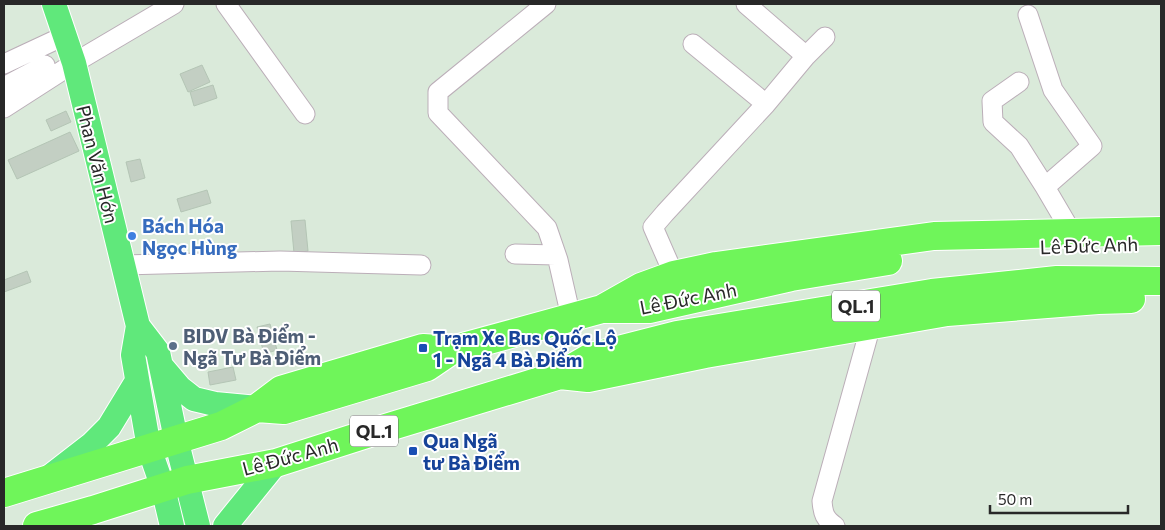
<svg xmlns="http://www.w3.org/2000/svg" width="1165" height="530" viewBox="0 0 1165 530" font-family="Commissioner,sans-serif">
<rect width="100%" height="100%" fill="#daeada"/>
<path fill="#c3cfc3" stroke="#b4c5b5" d="M202,65L210,82L188,92L180,74Z
M213,85L217,98L194,106L190,92Z
M66,111L71,122L51,131L46,120Z
M70,132L79,151L17,179L8,160Z
M140,159L145,178L131,182L126,162Z
M207,190L211,203L181,212L177,199Z
M305,220L308,251L294,253L291,221Z
M27,271L31,282L4,292V280Z
M270,324L277,350L264,354L257,327Z
M233,367L236,380L210,385L208,372Z"/>
<g fill="none" stroke-linecap="round" stroke-linejoin="round">
<g stroke="#bbaeb8" stroke-width="21">
<path id="minor" d="M226,4L305,114
M546,4L438,92V113L547,228L558,260L571,317
M1028,15L1053,90L1092,146L1045,187
M693,44L766,104
M806,56L825,37
M4,64L64,36
M1019,82L992,101L993,122L1019,146L1045,187L1072,233
M4,87L45,65
M4,108L74,63L174,4
M515,254L556,255
M123,265L280,261L421,265
M674,275L653,227L665,213L766,104L806,56L746,4
M835,526C825,519 823,514 822,501L871,325"/>
</g>
<g stroke="#fff" stroke-width="26">
<path id="major" d="M54,4L74,63L138,326L133,355L141,402L149,448L163,488L172,526
M138,326L158,352L176,439L198,526
M163,368L180,388L194,399L215,404L257,408
M52,475L92,444L109,427L137,381
M225,526L276,463"/>
</g>
<g stroke="#fff" stroke-width="30">
<path id="highway" d="M604,309H649L791,277L888,261
M560,375L588,378L705,354L947,312L1098,300L1131,299
M257,408L284,410L427,367L452,350L602,309L641,287L674,275L716,266L934,236L1161,231
M4,493L221,426L257,408L281,390L423,348L452,350
M37,526L93,510L187,480L276,463L379,430L560,375L591,357L677,335L932,293L1057,280L1161,281"/>
</g>
<use href="#minor" stroke="#fff" stroke-width="19"/>
<use href="#major" stroke="#60e87b" stroke-width="24"/>
<use href="#highway" stroke="#6ff55a" stroke-width="28"/>
</g>
<circle fill="#3f7fe0" stroke="#fff" stroke-width="2" cx="132" cy="236" r="5"/>
<circle fill="#5c6f8a" stroke="#fff" stroke-width="2" cx="173" cy="346" r="5"/>
<g fill="#1a4fb4" stroke="#fff" stroke-width="2">
<rect x="418" y="343" width="10" height="10" rx="2.5"/>
<rect x="408" y="446" width="10" height="10" rx="2.5"/>
</g>
<g text-anchor="middle" dominant-baseline="central" stroke-width="4" stroke-linejoin="round" paint-order="stroke">
<g fill="#fff" stroke="#686868" stroke-width="1">
<rect x="832" y="290.5" width="48" height="31" rx="4"/>
<rect x="350" y="415.5" width="48" height="31" rx="4"/>
</g>
<g font-size="18" font-weight="bold" fill="#282828">
<text x="856" y="306">QL.1</text>
<text x="374" y="431">QL.1</text>
</g>
<g font-size="19" fill="#282828" stroke="#fff">
<text transform="translate(98 164) rotate(76)">Phan Văn Hớn</text>
<text transform="translate(1089 245) rotate(-2)">Lê Đức Anh</text>
<text transform="translate(688 298) rotate(-11)">Lê Đức Anh</text>
<text transform="translate(290 456) rotate(-15)">Lê Đức Anh</text>
</g>
<g font-size="19" font-weight="bold" fill="#366cbe" stroke="#fff" text-anchor="start">
<text x="142" y="225">Bách Hóa<tspan x="142" dy="22">Ngọc Hùng</tspan></text>
</g>
<g font-size="19" font-weight="bold" fill="#4e5e75" stroke="#fff" text-anchor="start">
<text x="183" y="335">BIDV Bà Điểm -<tspan x="183" dy="22">Ngã Tư Bà Điểm</tspan></text>
</g>
<g font-size="19" font-weight="bold" fill="#164399" stroke="#fff" text-anchor="start">
<text x="433" y="337">Trạm Xe Bus Quốc Lộ<tspan x="433" dy="22">1 - Ngã 4 Bà Điểm</tspan></text>
<text x="423" y="440">Qua Ngã<tspan x="423" dy="22">tư Bà Điểm</tspan></text>
</g>
</g>
<rect width="1165" height="530" fill="none" stroke="#282828" stroke-width="10"/>
<path d="M990 505v8h138v-8" fill="none" stroke="#282828" stroke-width="2.5"/>
<text x="998" y="505" font-size="15" fill="#282828" stroke="#ffffff" stroke-width="4" paint-order="stroke">50 m</text>
</svg>
